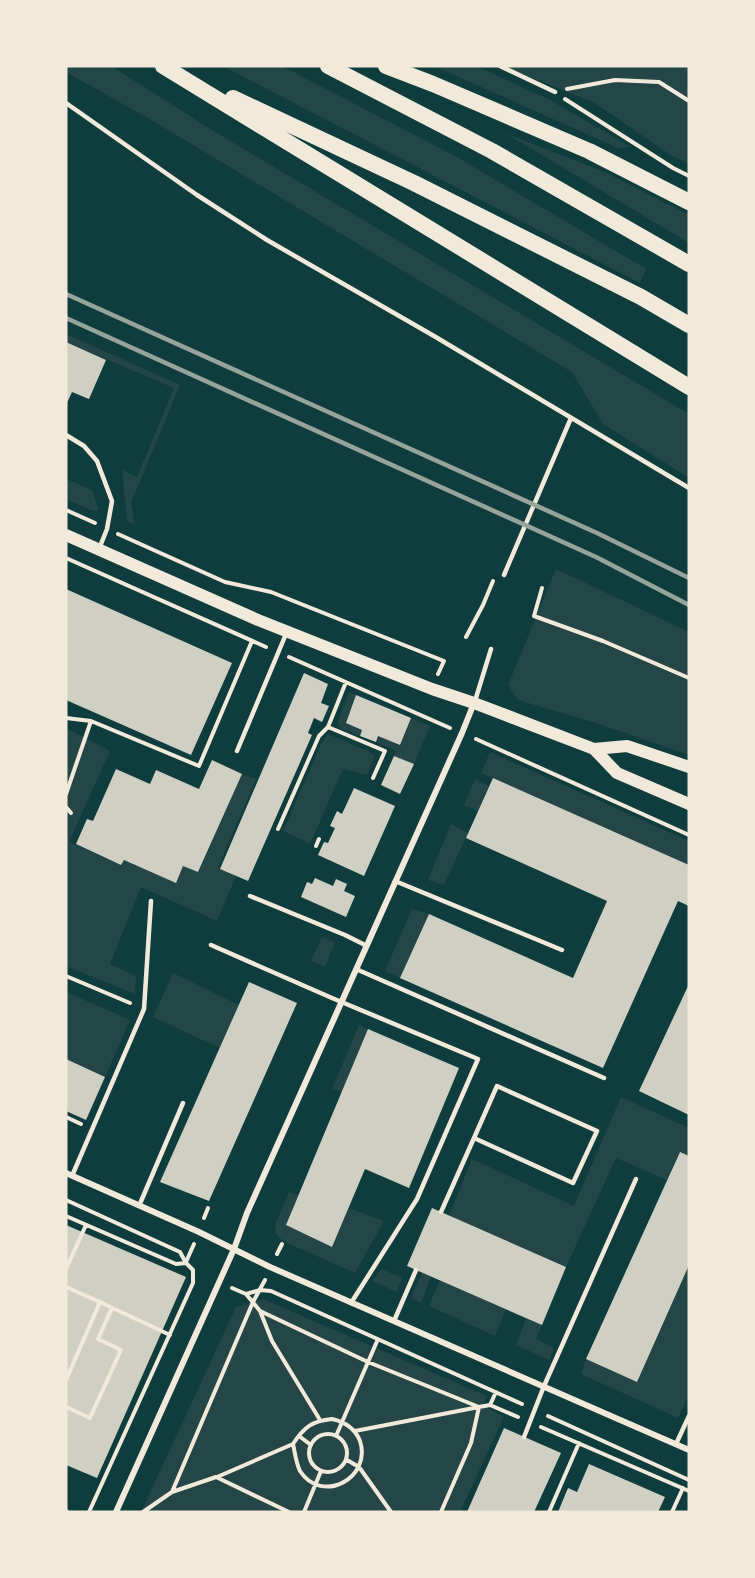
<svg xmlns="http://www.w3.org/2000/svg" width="755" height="1578" viewBox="0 0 755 1578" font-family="Arial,sans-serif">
<rect width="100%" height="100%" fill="#0f3d3e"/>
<path fill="#244646" d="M66,66H111L212,130L689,414V478L603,424L572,372L153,121L66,72Z
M223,66H282L457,157L646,269L640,283Z
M434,66H476L550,100L631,147L618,148Z
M503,66H689V164L672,156L595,103Z
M505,133L607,173L689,215V243Z
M66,334L180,385L131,503L135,525L127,521L122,470L137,477L174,388L66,342Z
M66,479L92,490L98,508L97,511L88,509L66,499Z
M556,569L689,632V755L596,723L518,700L508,685Z
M349,692L356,695L346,722L362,730L360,736L340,728L338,721Z
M411,718L430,726L414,764L394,756L396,751L376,742L378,736L400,745Z
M66,728L110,751L69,842L121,865L124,860L183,866L199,872L242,774L256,779L218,867L236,876L217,921L141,887L110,964L136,976L135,994L66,966Z
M328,734L370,752L375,756L367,775L343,769L310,844L283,831L322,742Z
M490,752L689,841V865L481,773Z
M475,779L489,786L478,811L464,805Z
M451,824L468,833L444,885L428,880Z
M412,909L429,914L400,978L385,971Z
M322,937L335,942L325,967L311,961Z
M173,973L239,1005L220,1048L153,1017Z
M66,992L130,1020L105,1077L66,1059Z
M359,1025L369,1030L342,1092L332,1089Z
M621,1097L689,1128V1156L679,1152L667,1180L616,1158L566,1267L449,1216L472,1159L574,1206Z
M289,1192L298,1195L286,1225L332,1247L349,1208L384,1221L355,1273L283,1241L276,1234L275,1225Z
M689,1265V1394L678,1418L581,1374L586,1359L637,1382Z
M382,1269L402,1278L397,1292L372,1281Z
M422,1273L431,1276L421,1303L411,1298Z
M440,1280L506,1309L495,1336L429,1306Z
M263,1299L487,1396L483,1406L504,1417L460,1512H141L236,1307Z
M526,1318L542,1325L536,1339L554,1348L549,1360L516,1345Z"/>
<path fill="#cfcfc3" d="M66,342L106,360L89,399L72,392L66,405Z
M66,589L232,663L191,755L66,700Z
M304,673L328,684L321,703L329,706L322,722L314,718L308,733L312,735L248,881L220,869Z
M356,695L411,718L400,745L378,736L376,742L360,736L362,730L346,723Z
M394,756L414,764L400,794L381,785Z
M212,760L242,774L198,872L183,866L176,883L124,860L121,865L76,844L87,819L93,821L116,769L150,784L156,770L199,789Z
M493,778L689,865V906L678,901L603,1068L400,978L429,914L573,978L607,901L466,838Z
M354,788L395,806L364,876L318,855L324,842L328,843L335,828L330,826L337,811L342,814Z
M315,878L333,886L336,879L347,884L344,891L355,896L346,917L301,897L307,882L312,884Z
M249,982L297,1003L209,1201L160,1182Z
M689,984V1115L639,1091Z
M368,1029L459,1068L409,1188L365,1169L332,1247L286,1225Z
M66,1059L105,1077L86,1120L66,1111Z
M680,1152L689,1156V1265L637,1382L586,1359Z
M432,1208L566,1267L542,1325L407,1266Z
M66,1225L186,1277L97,1478L66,1465Z
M504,1428L561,1453L534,1512H467Z
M589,1464L665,1497L658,1512H558L568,1488L577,1492Z"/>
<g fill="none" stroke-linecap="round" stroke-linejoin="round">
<path stroke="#f1e9da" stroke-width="4" d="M567,89L615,80L659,82L689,101
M565,99L673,168L689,176
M66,510L95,523
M118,534L225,582L271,592L444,661L438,674
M66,558L266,647
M542,588L534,616L603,641L689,678
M466,637L483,605L493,581
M289,657L450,728
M346,682L328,727L385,751L373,778
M66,718L91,721L199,766L252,641
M476,739L689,835
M66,794L91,721
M66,807L71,813
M278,829L319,736L328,727
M316,846L319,839
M66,976L130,1003
M66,1117L81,1124
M66,1200L180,1252L186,1263L193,1270V1283L89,1512
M66,1216L176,1264L186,1263
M204,1218L208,1208
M277,1254L282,1244
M186,1262L194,1244
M66,1269L86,1225
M66,1287L100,1302
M232,1288L246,1294L260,1311L368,1362L479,1407L490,1405L496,1392
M246,1294L260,1290L271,1291L522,1404
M260,1311L272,1341L320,1420
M66,1380L100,1302L170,1335
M490,1405L518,1417
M66,1407L90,1418L121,1350L98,1339L112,1308
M548,1416L689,1480
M332,1419C345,1422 355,1428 360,1441C372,1478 322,1505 300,1471C296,1463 295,1453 293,1444C304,1427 312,1421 332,1419Z
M541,1427L689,1491
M355,1431L479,1407L471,1443L441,1512
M309 1453a19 19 0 1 1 38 0a19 19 0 1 1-38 0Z
M299,1436L311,1445
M336,1436L378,1339
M347,1460L359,1467L391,1512
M217,1477L293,1444
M172,1492L216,1477L289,1512
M143,1512L172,1492L253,1302L265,1280
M304,1512L321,1471
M549,1512L579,1443
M672,1512L683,1488"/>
<path stroke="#f1e9da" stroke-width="4.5" d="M500,66L555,92
M66,103L197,195L267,240L434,336L689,488
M66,435L84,446L97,461L112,501L107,529L99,549
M504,575L571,418
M475,701L491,649
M237,751L286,634
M395,881L562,950
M250,896L345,935L367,946
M211,945L332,998L478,1059L417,1199L351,1303
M356,969L604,1078
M72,1176L144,1009L151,901
M139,1206L183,1103
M441,1212L474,1138L573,1183L597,1131L497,1086L474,1138
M394,1321L416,1270
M524,1437L544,1386L636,1179
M676,1444L689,1416
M66,1511L67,1512"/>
<path stroke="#f1e9da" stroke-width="6" d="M66,1173L199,1232L270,1267L689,1450
M116,1512L234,1249L247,1213L462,733L474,703"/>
<path stroke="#f1e9da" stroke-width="12" d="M66,535L258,620L432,689L474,703L594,749L627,746L689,767
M594,749L617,773L689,804"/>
<path stroke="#f1e9da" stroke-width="16" d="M163,66L689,387
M328,66L492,151L689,264
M386,66L433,84L589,151L689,202
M233,98L414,183L641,297L689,325"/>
<path stroke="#97a49c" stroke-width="4.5" d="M66,294L597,533L689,578
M66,318L596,557L689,605"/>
</g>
<rect width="755" height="1578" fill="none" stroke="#f1e9da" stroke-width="135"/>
</svg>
